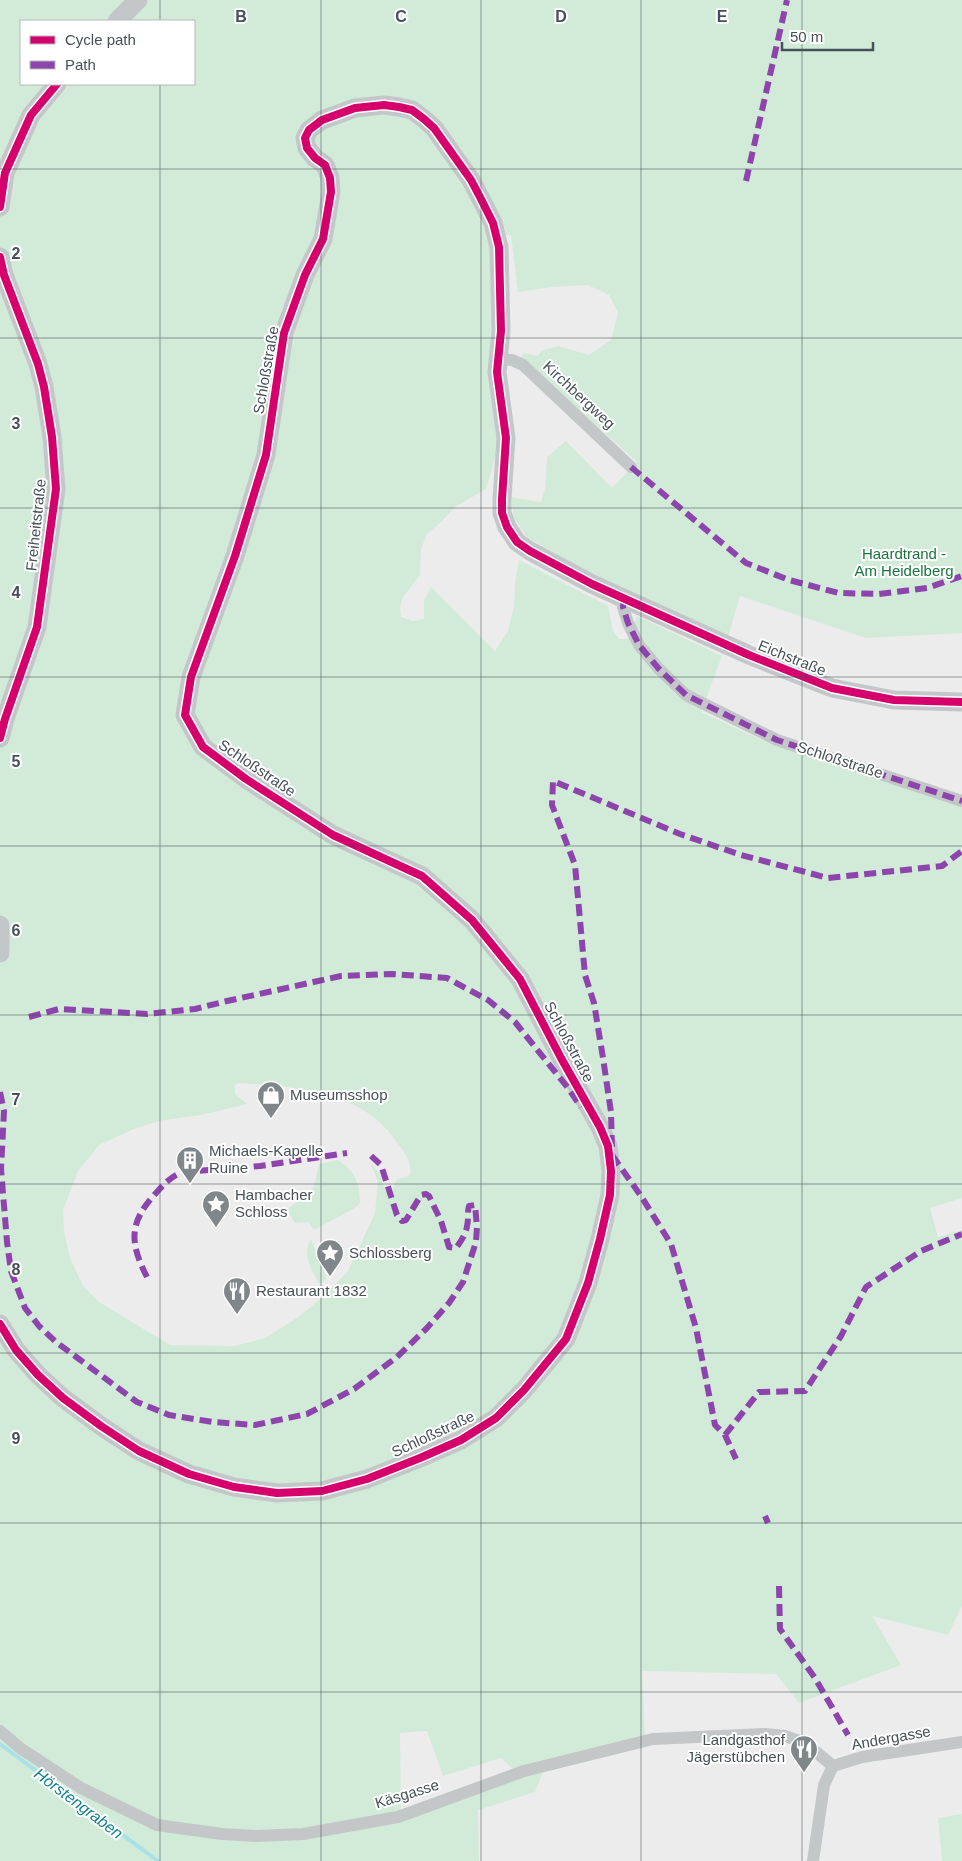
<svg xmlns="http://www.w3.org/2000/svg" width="962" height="1861" font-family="Arial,sans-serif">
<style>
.green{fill:#d2ebd8;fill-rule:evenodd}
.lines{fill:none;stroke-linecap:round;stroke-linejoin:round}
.stream{stroke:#a8e1e7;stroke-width:4}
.street{stroke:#c3c7c8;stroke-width:12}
.secondary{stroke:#c4c7c9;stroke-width:19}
.quiet{stroke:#8e44ad;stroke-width:6;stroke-dasharray:12 6;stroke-linecap:butt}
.cycleway-casing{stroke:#fff;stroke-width:11}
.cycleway{stroke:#d6006c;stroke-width:8}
.grid{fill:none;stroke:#455157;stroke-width:1;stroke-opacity:0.55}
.labels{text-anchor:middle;stroke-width:4;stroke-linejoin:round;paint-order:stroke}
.street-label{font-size:15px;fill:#455157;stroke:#fff}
.park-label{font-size:15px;fill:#1b733e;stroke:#fff}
.poi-label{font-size:15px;fill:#455157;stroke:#fff;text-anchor:start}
.water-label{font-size:16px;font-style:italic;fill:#14818d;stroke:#fff}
.grid-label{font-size:16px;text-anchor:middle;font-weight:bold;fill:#455157;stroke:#fff;stroke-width:4;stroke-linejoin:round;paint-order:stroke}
</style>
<rect width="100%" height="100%" fill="#edecec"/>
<path class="green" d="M0 0H962V633L866 638 740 596 728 637 594 576 527 537 514 518 511 497 541 502 545 489 547 457 566 441 612 488 637 462 527 363 519 359 524 353 538 356 541 351 558 346 589 355 611 340 618 313 609 295 588 285 553 287 518 292 511 235 489 236 492 266 498 449 486 489 455 507 440 523 427 534 421 549 420 575 403 597 400 607 401 617 413 621 424 619V600L431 587 495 651 508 631 514 606 515 583 519 560 608 606 613 631 619 639H627L637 616 722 656 701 712 773 745 962 802V1198L930 1208 938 1237 962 1230V1606L948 1635 872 1616 901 1665 799 1703 776 1674 642 1671 645 1736 516 1772 501 1758 443 1776 427 1731 400 1733 401 1811 296 1829 318 1836 544 1769 535 1792 478 1810 479 1861H0ZM21 21H194V84H21ZM239 1083C283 1086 336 1089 372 1116 381 1122 389 1132 396 1141 404 1152 412 1161 410 1175L396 1180 393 1189 386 1192 379 1173 370 1162 378 1181 375 1213 348 1271 326 1294 297 1318 265 1338 235 1346 170 1345 99 1302 83 1286 70 1258 64 1232 63 1210 78 1171 99 1145 134 1129 158 1121 201 1115 247 1104 235 1094V1085Z
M338 1160C355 1171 360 1183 360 1203L355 1208 314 1230 308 1222 295 1223 287 1210 314 1187 319 1164Z
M311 1239 327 1279 319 1284C312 1270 301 1254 311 1239Z
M962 1814V1861H942L938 1818Z"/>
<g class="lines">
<path class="stream" d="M0 1744 158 1861"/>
<path class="street" d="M498 359 512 360 523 365 631 467
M624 597 623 607 628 623 639 645 659 669 686 695 777 740 962 801
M0 1731 20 1748 81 1788 157 1825 222 1834 256 1836 303 1834 398 1817 524 1771 653 1739 765 1734 785 1736 802 1742 816 1752 833 1766
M813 1861 824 1785 833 1766 862 1757 962 1742"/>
<path class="secondary" d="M117 21 138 0
M0 207 5 173 31 115 57 84
M0 257 4 275 38 364 44 387 52 437 56 489 37 627 5 719 0 738
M0 925V953
M0 1324 16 1350 38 1375 63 1398 101 1426 139 1451 189 1474 234 1487 277 1493 322 1491 367 1479 420 1458 461 1440 496 1418 524 1390 566 1339 588 1283 600 1239 610 1195 611 1171 608 1146 600 1127 561 1058 520 979 472 920 422 876 333 835 246 779 203 747 185 715 191 677 235 556 266 455 284 333 305 275 323 239 331 192 330 178 325 165 315 158 307 148 305 138 309 130 322 120 355 108 384 105 399 107 412 110 424 119 434 128 471 180 481 199 493 223 499 247 501 331 497 372 506 438 502 499V513L507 527 517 542 530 551 592 584 749 655 832 688 894 700 962 702"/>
<path class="quiet" d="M746 181 787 0
M631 467 746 563 789 580 839 593 879 594 927 588 962 576
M624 597 623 607 628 623 639 645 659 669 686 695 777 740 962 801
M29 1017 59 1009 147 1014 195 1009 227 1001 341 976 392 974 447 978 488 1000 515 1022 568 1088 581 1107
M0 1092 4 1111 1 1169 7 1242 11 1271 25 1308 39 1326 56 1342 137 1402 169 1415 213 1422 255 1425 307 1414 354 1389 397 1357 427 1328 449 1303 463 1282 476 1242 477 1227 475 1205 469 1206C467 1213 469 1219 467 1226 466 1234 461 1241 456 1248L449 1247 441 1221 429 1196 426 1194 421 1195 406 1220 402 1221 397 1215 381 1165 369 1154
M612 1147 611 1112 603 1058 594 1003 585 975 575 865 552 805 553 781 680 834 741 855 828 878 942 866 962 851
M612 1155 641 1196 671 1244 696 1328 715 1425 725 1435 736 1459
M147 1277C129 1242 129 1222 156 1193 164 1184 171 1176 183 1172L260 1166 347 1153
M725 1435 759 1392 805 1391 841 1336 866 1287 921 1251 962 1234
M765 1516 768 1523
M779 1586 780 1629 815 1678 848 1735"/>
<g class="cycleway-casing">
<path id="cycleway" d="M0 207 5 173 31 115 57 84
M0 257 4 275 38 364 44 387 52 437 56 489 37 627 5 719 0 738
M0 1324 16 1350 38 1375 63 1398 101 1426 139 1451 189 1474 234 1487 277 1493 322 1491 367 1479 420 1458 461 1440 496 1418 524 1390 566 1339 588 1283 600 1239 610 1195 611 1171 608 1146 600 1127 561 1058 520 979 472 920 422 876 333 835 246 779 203 747 185 715 191 677 235 556 266 455 284 333 305 275 323 239 331 192 330 178 325 165 315 158 307 148 305 138 309 130 322 120 355 108 384 105 399 107 412 110 424 119 434 128 471 180 481 199 493 223 499 247 501 331 497 372 506 438 502 499V513L507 527 517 542 530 551 592 584 749 655 832 688 894 700 962 702"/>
</g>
<use href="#cycleway" class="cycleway"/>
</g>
<path class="grid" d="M160 0V21M321 0V1861M481 0V1861M641 0V1861M802 0V1861M160 84V1861M0 169H962M0 338H962M0 508H962M0 677H962M0 846H962M0 1015H962M0 1184H962M0 1353H962M0 1523H962M0 1692H962"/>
<defs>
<g id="shop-pin" transform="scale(1.4375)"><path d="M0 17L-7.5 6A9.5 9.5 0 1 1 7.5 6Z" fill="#80878b" stroke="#fff"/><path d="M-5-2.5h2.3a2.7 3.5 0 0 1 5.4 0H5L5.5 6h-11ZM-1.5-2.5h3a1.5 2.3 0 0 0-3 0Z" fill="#fff"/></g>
<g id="building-pin" transform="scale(1.4375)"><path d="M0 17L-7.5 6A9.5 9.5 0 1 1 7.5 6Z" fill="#80878b" stroke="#fff"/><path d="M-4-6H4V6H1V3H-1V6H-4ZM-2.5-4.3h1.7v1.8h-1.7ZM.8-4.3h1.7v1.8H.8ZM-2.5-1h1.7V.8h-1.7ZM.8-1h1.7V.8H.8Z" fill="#fff"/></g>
<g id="sight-pin" transform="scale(1.4375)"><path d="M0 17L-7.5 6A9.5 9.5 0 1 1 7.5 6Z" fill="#80878b" stroke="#fff"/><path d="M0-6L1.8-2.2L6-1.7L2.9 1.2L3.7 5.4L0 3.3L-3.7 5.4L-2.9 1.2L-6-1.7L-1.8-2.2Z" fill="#fff"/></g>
<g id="restaurant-pin" transform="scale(1.4375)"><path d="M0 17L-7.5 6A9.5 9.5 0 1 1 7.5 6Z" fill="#80878b" stroke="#fff"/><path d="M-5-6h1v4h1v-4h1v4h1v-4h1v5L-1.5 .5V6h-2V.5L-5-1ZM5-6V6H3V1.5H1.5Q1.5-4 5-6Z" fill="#fff"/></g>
</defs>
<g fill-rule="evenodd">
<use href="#shop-pin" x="271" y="1095"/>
<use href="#building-pin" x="190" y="1160"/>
<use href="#sight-pin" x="216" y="1204"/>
<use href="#sight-pin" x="330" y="1253"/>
<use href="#restaurant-pin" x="237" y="1291"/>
<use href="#restaurant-pin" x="804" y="1749"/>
</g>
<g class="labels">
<g class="street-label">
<text transform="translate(266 370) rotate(-80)" y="5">Schloßstraße</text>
<text transform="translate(579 395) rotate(43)" y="5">Kirchbergweg</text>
<text transform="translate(36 525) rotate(-84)" y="5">Freiheitstraße</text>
<text transform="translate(792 658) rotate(22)" y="5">Eichstraße</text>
<text transform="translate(840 760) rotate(18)" y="5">Schloßstraße</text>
<text transform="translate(257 768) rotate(34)" y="5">Schloßstraße</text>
<text transform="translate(569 1042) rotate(62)" y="5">Schloßstraße</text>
<text transform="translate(433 1434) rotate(-25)" y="5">Schloßstraße</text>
<text transform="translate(891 1738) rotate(-10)" y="5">Andergasse</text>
<text transform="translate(407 1794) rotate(-17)" y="5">Käsgasse</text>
</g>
<g class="park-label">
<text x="904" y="559">Haardtrand -<tspan x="904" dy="17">Am Heidelberg</tspan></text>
</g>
<g class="poi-label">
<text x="290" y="1100">Museumsshop</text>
<text x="209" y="1156">Michaels-Kapelle<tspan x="209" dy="17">Ruine</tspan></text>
<text x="235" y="1200">Hambacher<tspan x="235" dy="17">Schloss</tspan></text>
<text x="349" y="1258">Schlossberg</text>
<text x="256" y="1296">Restaurant 1832</text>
<text x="785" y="1745" text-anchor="end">Landgasthof<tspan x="785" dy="17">Jägerstübchen</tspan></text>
</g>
<g class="water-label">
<text transform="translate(79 1803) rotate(37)" y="6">Hörstengraben</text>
</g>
</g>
<g class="grid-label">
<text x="241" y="22">B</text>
<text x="401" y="22">C</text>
<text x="561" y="22">D</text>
<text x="722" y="22">E</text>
<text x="16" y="259">2</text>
<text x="16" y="429">3</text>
<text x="16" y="598">4</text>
<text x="16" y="767">5</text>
<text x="16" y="936">6</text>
<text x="16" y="1105">7</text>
<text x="16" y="1275">8</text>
<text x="16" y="1444">9</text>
</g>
<rect x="20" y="20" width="175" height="65" fill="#ffffff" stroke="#b5b9bc"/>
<rect x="30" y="36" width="25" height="8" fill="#d6006c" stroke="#b5b9bc"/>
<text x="65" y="45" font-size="15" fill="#455157">Cycle path</text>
<rect x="30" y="61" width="25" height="8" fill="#8e44ad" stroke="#b5b9bc"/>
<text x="65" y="70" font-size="15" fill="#455157">Path</text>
<path d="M782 42v8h91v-8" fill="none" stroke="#455157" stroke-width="2.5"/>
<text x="790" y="42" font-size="15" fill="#455157" stroke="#ffffff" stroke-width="4" paint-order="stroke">50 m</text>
</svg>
